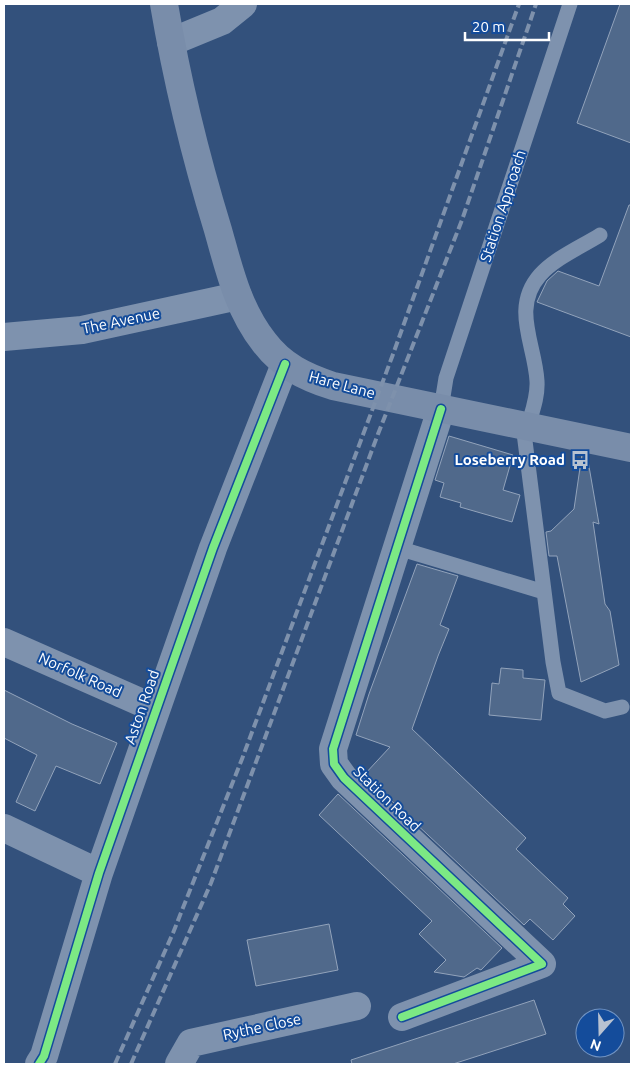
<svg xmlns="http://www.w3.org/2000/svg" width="635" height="1068" font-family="Ubuntu,sans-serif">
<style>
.building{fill:#50698b;stroke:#92a3bb}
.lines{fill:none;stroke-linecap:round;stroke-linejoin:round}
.lane{stroke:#7e92ae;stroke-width:15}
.street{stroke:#7e92ae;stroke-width:28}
.secondary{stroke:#798daa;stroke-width:28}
.rail{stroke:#7e91ac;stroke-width:4;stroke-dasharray:9 4;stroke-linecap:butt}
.cycleway-casing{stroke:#144c9b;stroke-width:11}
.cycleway{stroke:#7ce984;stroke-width:8}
.labels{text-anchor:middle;stroke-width:4;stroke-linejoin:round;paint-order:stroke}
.street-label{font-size:15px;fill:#fff;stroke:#144c9b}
.poi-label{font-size:15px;font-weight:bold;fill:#fff;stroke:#144c9b;text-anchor:end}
</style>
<rect width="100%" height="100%" fill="#33517c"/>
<path class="building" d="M620 4H631V143L577 123Z
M629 205H631V337L537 302 547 281 558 271 599 286Z
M449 436 513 455 503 490 520 495 512 522 460 507 461 503 440 497 444 483 435 480Z
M582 454 587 455 599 524 593 522 605 604 610 611 619 665 581 682 557 556H549L546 532 551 531 574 509Z
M417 564 458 576 440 625 449 629 438 656 412 729 526 838 516 849 568 898 563 904 575 916 553 940 530 919 524 925 364 775 390 747 356 735 369 694Z
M501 668 523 670V678L545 680 541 720 489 715 492 683 499 684Z
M4 690 72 724 117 743 100 784 56 766 35 811 16 802 37 755 4 738Z
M338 794 502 948 481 970 477 968 464 977 434 972 446 960 419 934 432 921 319 815Z
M329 924 338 970 256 986 247 940Z
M534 1000 546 1034 453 1064H352L351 1060Z"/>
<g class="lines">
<path class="lane" d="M441 409 446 378 570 4
M523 425 553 662 559 693 605 711 622 707
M528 426C532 412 538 397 537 381 535 344 511 308 540 275 555 258 581 247 600 235
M398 548 544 592"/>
<path class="street" d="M171 42 222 21 243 4
M4 337 82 330 238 296
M4 642 156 709
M4 828 99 873
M402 1017 542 964 344 778 334 764 333 749 441 409
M39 1064 44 1056 99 873 213 548 285 364
M179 1064 191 1043 357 1006"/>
<path class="secondary" d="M164 4C177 81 195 155 218 230 229 269 238 309 264 342 282 366 305 377 333 386L631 448"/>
<path class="rail" d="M115 1064 173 933 242 759 392 357 519 4
M131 1064 211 883 378 434 462 220 536 4"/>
<g class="cycleway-casing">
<path id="cycleway" d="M402 1017 542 964 344 778 334 764 333 749 441 409
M39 1064 44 1056 99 873 213 548 285 364"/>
</g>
<use href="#cycleway" class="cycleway"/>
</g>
<defs>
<g id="bus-bare" transform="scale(1.5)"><path d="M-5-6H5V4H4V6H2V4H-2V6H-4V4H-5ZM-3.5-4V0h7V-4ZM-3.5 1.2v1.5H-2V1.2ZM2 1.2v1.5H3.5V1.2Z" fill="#b8c2d1" stroke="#144c9b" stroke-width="2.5" paint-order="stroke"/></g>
</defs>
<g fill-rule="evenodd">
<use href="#bus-bare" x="580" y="460"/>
</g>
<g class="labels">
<g class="street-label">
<text transform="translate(503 206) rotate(-72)" y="5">Station Approach</text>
<text transform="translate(121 321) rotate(-12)" y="5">The Avenue</text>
<text transform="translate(342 385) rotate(15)" y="5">Hare Lane</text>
<text transform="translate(80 675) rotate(24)" y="5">Norfolk Road</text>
<text transform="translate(142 707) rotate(-71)" y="5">Aston Road</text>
<text transform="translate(387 799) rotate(44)" y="5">Station Road</text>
<text transform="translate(262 1027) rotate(-12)" y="5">Rythe Close</text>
</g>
<g class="poi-label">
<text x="565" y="465">Loseberry Road</text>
</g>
</g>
<rect width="635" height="1068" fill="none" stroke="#ffffff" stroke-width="10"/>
<g transform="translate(600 1033) rotate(200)"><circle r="24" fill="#144c9b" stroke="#7294c3"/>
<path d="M0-4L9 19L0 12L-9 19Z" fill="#b8c2d1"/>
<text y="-8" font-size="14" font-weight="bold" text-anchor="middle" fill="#ffffff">N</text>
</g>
<path d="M465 32v8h84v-8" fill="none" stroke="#ffffff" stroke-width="2.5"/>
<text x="472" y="32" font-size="15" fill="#ffffff" stroke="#144c9b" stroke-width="4" paint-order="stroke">20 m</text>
</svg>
